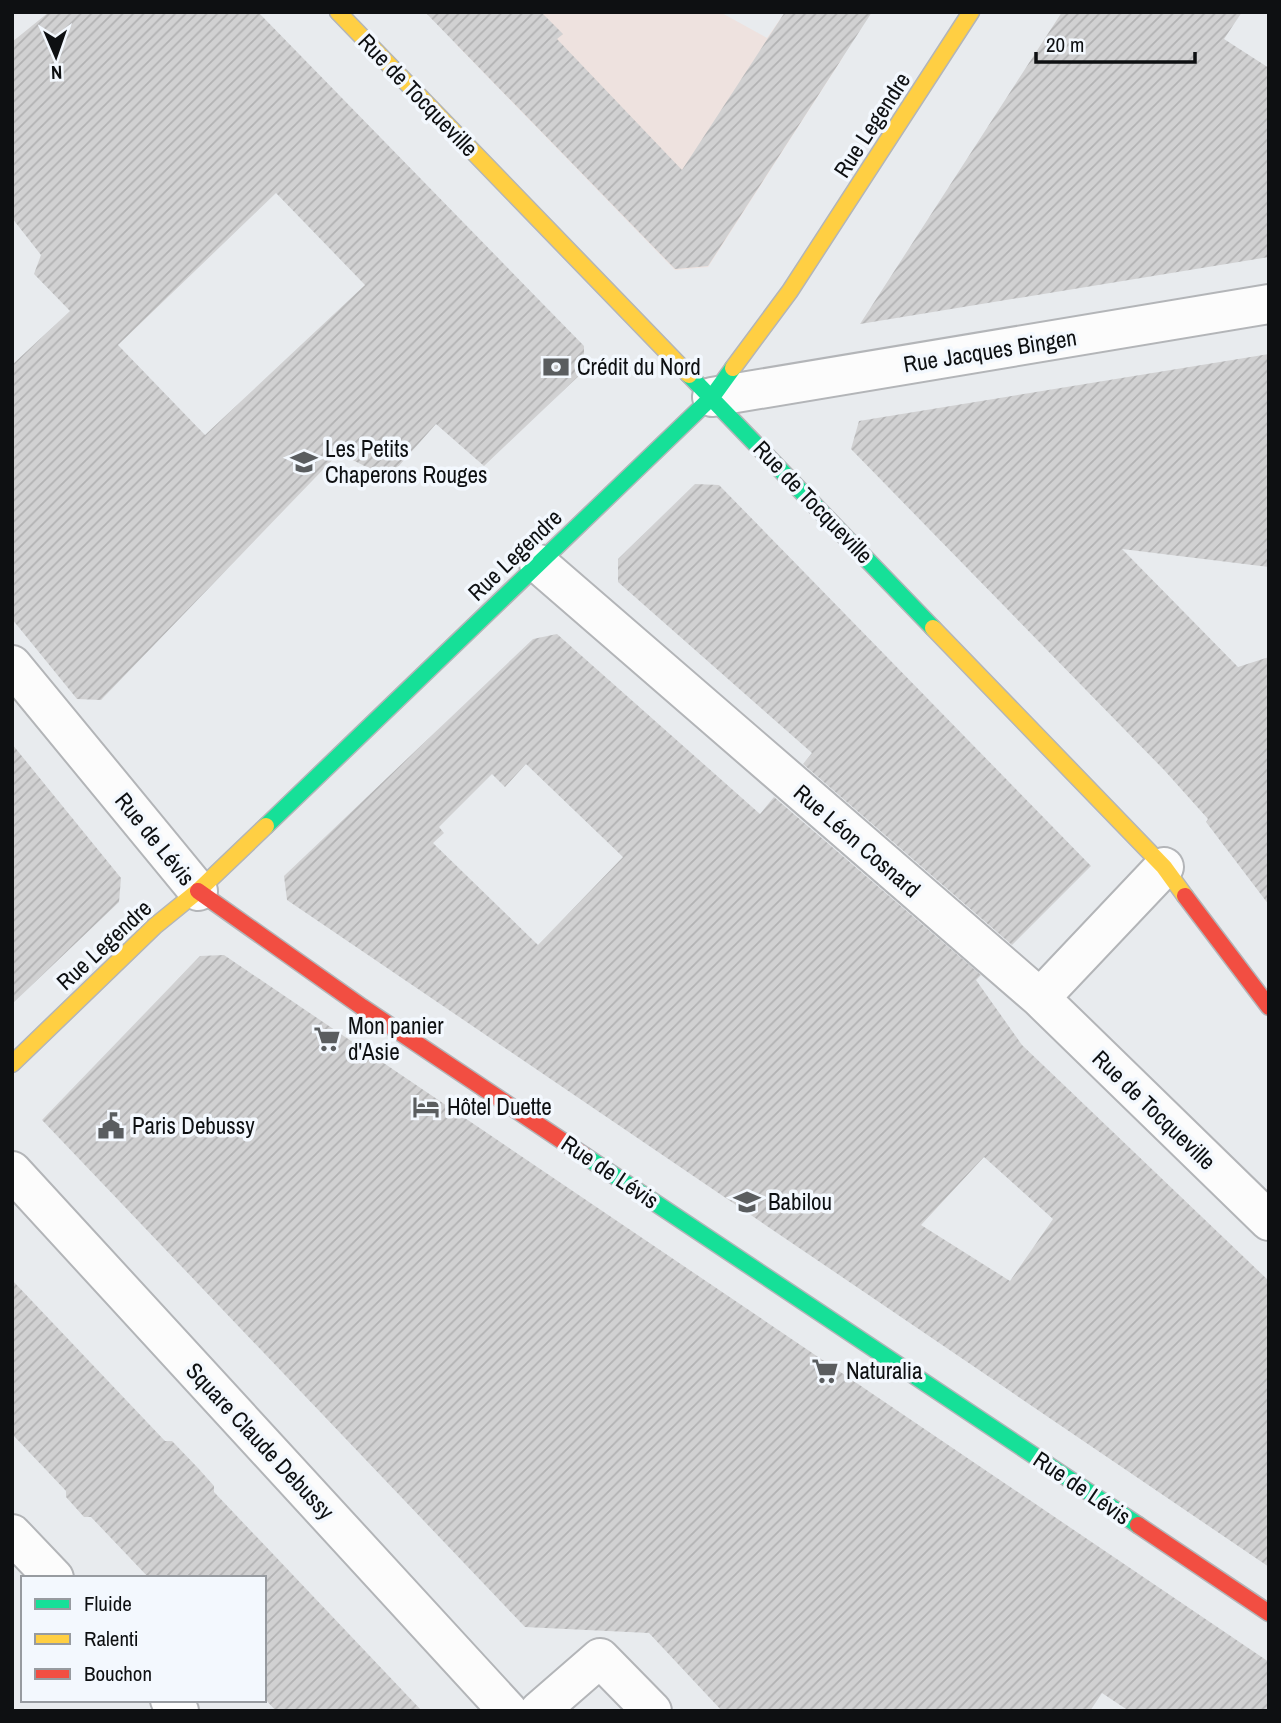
<svg xmlns="http://www.w3.org/2000/svg" width="1281" height="1723" font-family="'Archivo Narrow',sans-serif">
<style>
.education{fill:#eee2df}
.building{fill:url(#building-hatch);fill-rule:evenodd}
.lines{fill:none;stroke-linecap:round;stroke-linejoin:round}
.street-casing{stroke:#b3b5b8;stroke-width:42}
.fast-casing{stroke:#b3b5b8;stroke-width:19}
.slow-casing{stroke:#b3b5b8;stroke-width:19}
.jam-casing{stroke:#b3b5b8;stroke-width:19}
.street{stroke:#fcfcfc;stroke-width:38}
.fast{stroke:#16e098;stroke-width:16}
.slow{stroke:#ffcf43;stroke-width:16}
.jam{stroke:#f24e42;stroke-width:16}
.labels{text-anchor:middle;stroke-width:7;stroke-linejoin:round;paint-order:stroke}
.street-label{font-size:23px;fill:#0e1012;stroke:#f3f8fe}
.poi-label{font-size:23px;fill:#0e1012;stroke:#f3f8fe;text-anchor:start}
</style>
<defs>
<pattern id="building-hatch" width="6" height="6" patternUnits="userSpaceOnUse" patternTransform="scale(1.75)"><rect width="6" height="6" fill="#d1d1d2"/><path d="M-1 1l2-2M0 6l6-6M5 7l2-2" fill="none" stroke="#b2b2b3"/></pattern>
</defs>
<rect width="100%" height="100%" fill="#e8ebee"/>
<path class="education" d="M487 12H720L767 38 783 15 843 57 708 267 675 270 455 43Z"/>
<path class="building" d="M49 12H258L584 346V371L484 466 436 424 388 478 339 453 101 700 77 699 12 619V365L70 311 34 274 41 255 12 218V42ZM276 193 365 285 205 435 118 345Z
M425 12H541L563 34 557 39 682 170 785 12H872L708 266 675 269Z
M1062 12H1242L1224 39 1269 68V257L860 324Z
M1269 354V567L1122 549 1238 667 1269 657V905L1206 822 1208 819 1165 771 851 449 859 421Z
M695 484 719 485 1091 866 1012 945 803 764 812 753 618 582V559Z
M557 634 760 814 774 797 981 975 976 980 1022 1045 1269 1281V1567L287 900 284 876 533 639ZM526 764 623 857 538 945 433 843 444 833 439 827 492 774 505 787ZM984 1157 1053 1219 1010 1281 921 1225Z
M12 744 121 878 119 902 12 1004Z
M224 955 1269 1662V1711H1129L1102 1693 1090 1711H722L649 1633 525 1627 42 1120 200 956Z
M12 1280 165 1441H172L198 1468 214 1486V1492L422 1711H276L264 1698V1578H149L91 1517H84L66 1497V1491L12 1434Z"/>
<g class="lines">
<g class="street-casing">
<path id="street" d="M712 397 1269 304
M539 564 1040 998 1164 867
M12 665 198 891
M1040 998 1269 1221
M12 1171 508 1711
M12 1534 54 1578
M170 1700 179 1711
M539 1711 600 1658 652 1711"/>
</g>
<g class="fast-casing">
<path id="fast" d="M689 375 933 628
M266 826 712 397 733 368
M585 1156 1138 1525"/>
</g>
<g class="slow-casing">
<path id="slow" d="M338 12 689 375
M733 368 790 291 971 12
M933 628 1164 867 1185 896
M12 1064 155 926 198 891 266 826"/>
</g>
<g class="jam-casing">
<path id="jam" d="M198 891 362 1007 585 1156
M1185 896 1269 1007
M1138 1525 1269 1613"/>
</g>
<use href="#street" class="street"/>
<use href="#fast" class="fast"/>
<use href="#slow" class="slow"/>
<use href="#jam" class="jam"/>
</g>
<defs>
<g id="bank-bare" transform="scale(2.1)"><path d="M-6-4H6V4H-6ZM0-2.3a2.3 2.3 0 1 0 0 4.6a2.3 2.3 0 1 0 0-4.6Z" fill="#5a5d5f" stroke="#f3f8fe" stroke-width="2.5" paint-order="stroke"/></g>
<g id="school-bare" transform="scale(2.1)"><path d="M0-5L7-2L0 1L-7-2ZM-4 1L0 2.5L4 1V4Q0 6-4 4Z" fill="#5a5d5f" stroke="#f3f8fe" stroke-width="2.5" paint-order="stroke"/></g>
<g id="supermarket-bare" transform="scale(2.1)"><path d="M-6-5.5h2.5l.6 2H6L4.5 2H-2.5L-4.4-4H-6ZM-1.5 3.2a1.3 1.3 0 1 0 .1 0ZM3 3.2a1.3 1.3 0 1 0 .1 0Z" fill="#5a5d5f" stroke="#f3f8fe" stroke-width="2.5" paint-order="stroke"/></g>
<g id="hotel-bare" transform="scale(2.1)"><path d="M-6-4.5h1.5V1H6V5H4.5V3h-9V5H-6ZM-4 0a1.8 1.8 0 1 1 3.6 0ZM.5 0V-2.5h3Q6-2.5 6 0Z" fill="#5a5d5f" stroke="#f3f8fe" stroke-width="2.5" paint-order="stroke"/></g>
<g id="civic-bare" transform="scale(2.1)"><path d="M-.6-6.5H3V-4.5H.6V-3L4-1V1h2V6H-6V1h2V-1L-.6-3ZM-1.2 2.5V6h2.4V2.5Z" fill="#5a5d5f" stroke="#f3f8fe" stroke-width="2.5" paint-order="stroke"/></g>
</defs>
<g fill-rule="evenodd">
<use href="#bank-bare" x="556" y="367"/>
<use href="#school-bare" x="304" y="462"/>
<use href="#supermarket-bare" x="327" y="1039"/>
<use href="#hotel-bare" x="426" y="1107"/>
<use href="#civic-bare" x="111" y="1126"/>
<use href="#school-bare" x="747" y="1202"/>
<use href="#supermarket-bare" x="825" y="1371"/>
</g>
<g class="labels">
<g class="street-label">
<text transform="translate(418 95) rotate(46)" y="8">Rue de Tocqueville</text>
<text transform="translate(872 125) rotate(-57)" y="8">Rue Legendre</text>
<text transform="translate(990 351) rotate(-9)" y="8">Rue Jacques Bingen</text>
<text transform="translate(813 502) rotate(46)" y="8">Rue de Tocqueville</text>
<text transform="translate(515 555) rotate(-44)" y="8">Rue Legendre</text>
<text transform="translate(155 839) rotate(51)" y="8">Rue de Lévis</text>
<text transform="translate(857 841) rotate(41)" y="8">Rue Léon Cosnard</text>
<text transform="translate(104 945) rotate(-43)" y="8">Rue Legendre</text>
<text transform="translate(1154 1110) rotate(44)" y="8">Rue de Tocqueville</text>
<text transform="translate(610 1172) rotate(34)" y="8">Rue de Lévis</text>
<text transform="translate(260 1441) rotate(47)" y="8">Square Claude Debussy</text>
<text transform="translate(1082 1488) rotate(34)" y="8">Rue de Lévis</text>
</g>
<g class="poi-label">
<text x="577" y="375">Crédit du Nord</text>
<text x="325" y="457">Les Petits<tspan x="325" dy="26">Chaperons Rouges</tspan></text>
<text x="348" y="1034">Mon panier<tspan x="348" dy="26">d'Asie</tspan></text>
<text x="447" y="1115">Hôtel Duette</text>
<text x="132" y="1134">Paris Debussy</text>
<text x="768" y="1210">Babilou</text>
<text x="846" y="1379">Naturalia</text>
</g>
</g>
<rect width="1281" height="1723" fill="none" stroke="#0e1012" stroke-width="28"/>
<rect x="21" y="1576" width="245" height="126" fill="#f3f8fe" stroke="#979ba0" stroke-width="2"/>
<rect x="35" y="1599" width="35" height="10" fill="#16e098" stroke="#979ba0" stroke-width="2"/>
<text x="84" y="1611" font-size="21" fill="#0e1012">Fluide</text>
<rect x="35" y="1634" width="35" height="10" fill="#ffcf43" stroke="#979ba0" stroke-width="2"/>
<text x="84" y="1646" font-size="21" fill="#0e1012">Ralenti</text>
<rect x="35" y="1669" width="35" height="10" fill="#f24e42" stroke="#979ba0" stroke-width="2"/>
<text x="84" y="1681" font-size="21" fill="#0e1012">Bouchon</text>
<g transform="translate(56 56) rotate(178)" stroke="#f3f8fe" stroke-width="5" paint-order="stroke">
<path d="M0-5L12 26L0 18L-12 26Z" fill="#0e1012"/>
<text y="-10" font-size="19" font-weight="bold" text-anchor="middle" fill="#0e1012">N</text>
</g>
<path d="M1036 52v10h159v-10" fill="none" stroke="#0e1012" stroke-width="3.5"/>
<text x="1046" y="52" font-size="21" fill="#0e1012" stroke="#f3f8fe" stroke-width="5" paint-order="stroke">20 m</text>
</svg>
